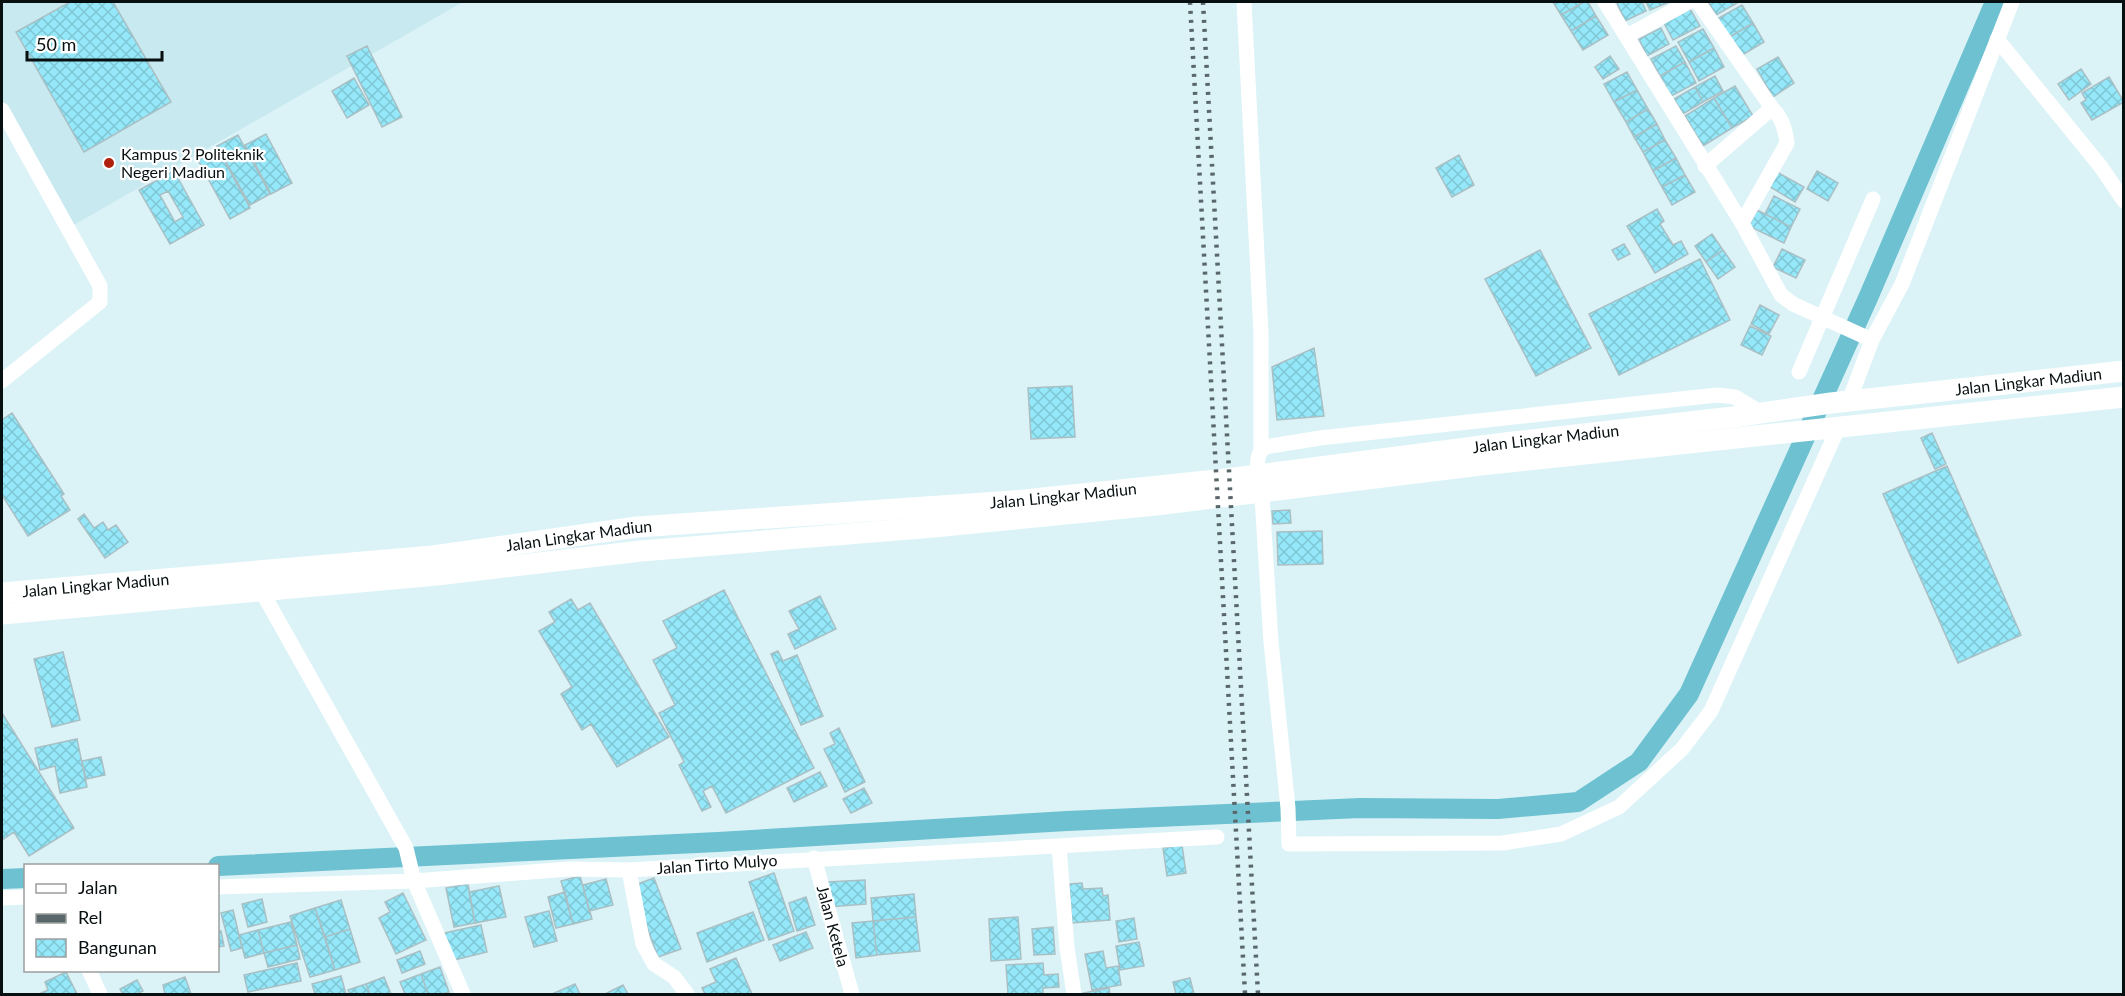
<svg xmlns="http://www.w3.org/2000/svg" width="2125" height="996" font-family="Lato,sans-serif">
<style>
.built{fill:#c8e9ef}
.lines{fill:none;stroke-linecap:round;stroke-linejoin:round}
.canal{stroke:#6ec1d0;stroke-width:20}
.building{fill:url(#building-cross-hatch);stroke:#a9bfc4;stroke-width:1.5;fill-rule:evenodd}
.minor{stroke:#fff;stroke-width:15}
.secondary{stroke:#fff;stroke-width:21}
.rail{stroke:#59676a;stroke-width:4.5;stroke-dasharray:3 6;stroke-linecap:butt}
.poi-dot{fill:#af210d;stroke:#fff;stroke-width:2}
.labels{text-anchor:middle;stroke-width:4.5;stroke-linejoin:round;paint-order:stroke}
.poi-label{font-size:16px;fill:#070f10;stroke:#fff;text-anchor:start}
.street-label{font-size:16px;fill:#070f10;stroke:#fff}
</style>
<defs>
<pattern id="building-cross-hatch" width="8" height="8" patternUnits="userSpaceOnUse" patternTransform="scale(1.5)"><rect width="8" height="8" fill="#95e8f9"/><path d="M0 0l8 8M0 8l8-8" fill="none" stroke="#7fc6d4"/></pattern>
</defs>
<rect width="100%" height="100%" fill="#dbf3f7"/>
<path class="built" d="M2 2H463L72 226 2 100Z"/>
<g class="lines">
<path class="canal" d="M218 866 718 842 1067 821 1360 808 1498 809 1578 802 1639 762 1689 694 1868 298 1995 2
M2 879 26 878"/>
</g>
<path class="building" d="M70 2H113L171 102 84 152 16 32Z
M1553 2H1584L1561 15Z
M1584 2H1588L1596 16 1571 31 1561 15Z
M1621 2H1642L1646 11 1625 21 1617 3Z
M1646 2H1669L1650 10Z
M1708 2H1736L1737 3 1716 15Z
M1742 5 1753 23 1728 38 1717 19Z
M1690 9 1700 26 1673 40 1664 23Z
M1596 16 1608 35 1583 50 1571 31Z
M1753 23 1764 42 1739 57 1728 38Z
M1661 28 1669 44 1647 56 1639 39Z
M1703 29 1714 48 1689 62 1678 42Z
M367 46 402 117 382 127 347 56Z
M1676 46 1685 62 1660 76 1651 59Z
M1714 48 1724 67 1699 81 1689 62Z
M1610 56 1619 69 1603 79 1595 67Z
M1778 57 1794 83 1773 97 1757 69Z
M1685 62 1696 83 1671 96 1660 76Z
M2081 69 2091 84 2069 100 2058 84Z
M1627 72 1637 90 1614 102 1604 84Z
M1715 76 1723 91 1703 102 1695 87Z
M2109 77 2124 102 2092 120 2081 103 2086 100 2082 93Z
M354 78 369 105 347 118 332 91Z
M1735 86 1753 116 1732 128 1714 98Z
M1695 87 1703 102 1683 114 1674 99Z
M1637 90 1648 109 1626 122 1614 102Z
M1714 98 1732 128 1703 146 1685 116Z
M1648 109 1657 124 1634 137 1626 122Z
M1657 124 1665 140 1643 152 1634 137Z
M266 134 292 183 271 194 245 145Z
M238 135 270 194 250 205 217 146Z
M1665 140 1676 158 1653 171 1643 152Z
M218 149 250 208 230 219 198 160Z
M1459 155 1474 185 1452 197 1436 168Z
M1676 158 1685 175 1662 187 1653 171Z
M174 171 204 225 170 244 139 190ZM168 191 183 217 175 222 160 195Z
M1775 171 1804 187 1795 202 1767 185Z
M1817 171 1838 183 1828 201 1807 189Z
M1685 175 1695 192 1672 205 1662 187Z
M1774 196 1800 209 1791 227 1765 214Z
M1657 209 1664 221 1660 224 1673 245 1681 241 1688 254 1655 273 1627 226Z
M1757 210 1791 227 1784 243 1749 226Z
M1712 234 1723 250 1706 262 1695 246Z
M1624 244 1630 254 1618 260 1612 250Z
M1782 249 1805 260 1796 278 1773 267Z
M1540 250 1591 348 1536 376 1485 279Z
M1723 250 1735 267 1718 279 1706 262Z
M1700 259 1730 320 1619 375 1589 314Z
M1760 305 1779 315 1769 334 1751 324Z
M1750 326 1771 336 1762 355 1741 345Z
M1314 348 1324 416 1277 420 1272 367Z
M1072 386 1075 437 1031 439 1028 388Z
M12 413 64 494 61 496 70 510 28 536 2 495V420Z
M1932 433 1946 464 1935 469 1921 438Z
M1947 466 2021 635 1958 663 1883 494Z
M1290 510 1291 523 1273 524 1272 511Z
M84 514 94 528 103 522 108 530 116 525 128 542 105 558 78 519Z
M1322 531 1323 564 1278 565 1277 532Z
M724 590 814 768 726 813 712 786 703 791 711 807 702 811 679 765 684 762 659 713 675 705 653 660 677 648 663 621Z
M820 596 836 629 795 649 788 634 799 629 789 611Z
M571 599 578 610 590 603 669 737 617 767 591 724 582 730 561 694 572 687 539 631 555 622 549 612Z
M778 651 783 661 797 655 823 716 801 725 771 654Z
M63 652 80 720 52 727 34 659Z
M2 713 74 828 29 856 14 832 2 840Z
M839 728 865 782 845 792 824 749 835 744 830 733Z
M77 739 87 787 60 793 55 766 40 770 35 748Z
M101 757 105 775 86 779 82 761Z
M820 772 827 786 794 802 787 788Z
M864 788 872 803 851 813 843 799Z
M1182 845 1186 873 1167 876 1163 848Z
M774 873 794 931 769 940 749 882Z
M580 876 592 919 573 924 561 881Z
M654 878 681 949 658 957 632 886Z
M606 879 613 905 589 911 583 885Z
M865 880 866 904 829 907 827 882Z
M1082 883 1083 889 1102 888 1103 896 1108 895 1110 920 1072 923 1069 884Z
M468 884 475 923 454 927 446 888Z
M499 886 506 917 475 923 469 892Z
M565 892 573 924 556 928 548 897Z
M403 893 426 940 396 954 379 918 390 912 385 902Z
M914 894 916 917 873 921 871 898Z
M806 897 815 925 797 931 789 903Z
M262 899 267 922 248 927 242 904Z
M341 900 350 929 325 937 315 908Z
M315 908 335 970 310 977 290 916Z
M233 910 242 948 231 951 221 913Z
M549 911 557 941 534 947 525 917Z
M753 912 764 940 707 962 697 933Z
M916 917 920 951 877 955 873 921Z
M1018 917 1021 959 991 961 989 919Z
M1134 918 1137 939 1119 942 1116 921Z
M873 921 877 955 856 958 852 923Z
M291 922 297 945 264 953 258 930Z
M481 925 487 952 450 961 444 933Z
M1053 927 1055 954 1034 955 1032 929Z
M350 929 360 962 335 970 325 937Z
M258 930 264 953 245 958 239 935Z
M221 931 224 946 218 947V932Z
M806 932 813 948 780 961 773 945Z
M1139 942 1144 966 1120 970 1116 946Z
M297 945 300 959 268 967 264 953Z
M420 951 425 964 402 973 397 960Z
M1103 951 1106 968 1118 966 1121 985 1092 990 1085 954Z
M736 958 752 994H705L702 988 716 982 710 969Z
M297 963 301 981 248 992 244 975Z
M1043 963 1044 975 1058 974 1059 987 1043 988V994H1008L1006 965Z
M440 967 449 992 442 994H428L421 974Z
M66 972 77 994H39L48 990 45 982Z
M421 974 428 994H405L400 982Z
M341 976 346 994H315L312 984Z
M185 977 191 994H165L163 985Z
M384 977 391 994H370L366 984Z
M1190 978 1194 994H1176L1173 982Z
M137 980 143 991 137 994H123L120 989Z
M366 984 370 994H350L348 990Z
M575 984 580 994H552Z
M623 985 628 994H605Z
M1109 988 1110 994H1079Z"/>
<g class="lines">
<path class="minor" d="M1244 2 1261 333V450
M1605 2 1742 223 1781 295 1793 304 1872 340
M1698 2 1772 108C1782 118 1785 128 1787 143L1742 223
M1627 36 1689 2
M1997 39 2101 167 2124 201
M2 110 100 286V302L2 381
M1705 166 1772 108
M1799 372 1873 199
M1849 401 1872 340 1902 284 2012 2
M1259 483C1258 470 1254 455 1265 447L1320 438 1717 395 1735 397 1760 412
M1262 497 1271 642 1288 808 1289 844 1503 843 1561 834 1619 807 1682 749 1711 711 1839 426
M261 590 406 848 414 881 463 994
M1059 846 1067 948 1074 994
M814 858 852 994
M629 870 643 944 654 964 674 977 687 994
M218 887 414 881 569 869 629 870 1217 837
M2 898 26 897
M89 970 100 994"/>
<g class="secondary">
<path id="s1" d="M2 593 433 556 637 527 1013 501 1226 479 1513 442 1733 417 1831 403 2124 371"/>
<path d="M2 614 437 575 641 551 934 527 1156 505 1481 465 2124 397"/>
</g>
<path class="rail" d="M1190 2 1245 994
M1203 2 1258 994"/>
</g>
<circle class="poi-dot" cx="109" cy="163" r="6"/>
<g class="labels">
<g class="poi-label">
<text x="121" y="160">Kampus 2 Politeknik<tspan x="121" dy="18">Negeri Madiun</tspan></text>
</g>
<g class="street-label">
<text dy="6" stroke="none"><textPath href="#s1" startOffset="2038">Jalan Lingkar Madiun</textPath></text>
<text dy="6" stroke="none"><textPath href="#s1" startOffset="1552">Jalan Lingkar Madiun</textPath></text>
<text dy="6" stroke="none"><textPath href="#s1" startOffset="1066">Jalan Lingkar Madiun</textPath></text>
<text dy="6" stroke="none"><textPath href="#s1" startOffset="580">Jalan Lingkar Madiun</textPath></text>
<text dy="6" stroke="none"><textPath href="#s1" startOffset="94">Jalan Lingkar Madiun</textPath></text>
<text transform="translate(717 864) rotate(-4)" y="6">Jalan Tirto Mulyo</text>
<text transform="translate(833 926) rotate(75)" y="6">Jalan Ketela</text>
</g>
</g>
<rect width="2125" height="996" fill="none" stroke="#070f10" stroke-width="6"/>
<rect x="24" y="864" width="195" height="108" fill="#ffffff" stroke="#9c9f9f" stroke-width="1.5"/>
<rect x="36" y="884" width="30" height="9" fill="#ffffff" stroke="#9c9f9f" stroke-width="1.5"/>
<text x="78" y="894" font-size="18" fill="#070f10">Jalan</text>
<rect x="36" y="914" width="30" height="9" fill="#59676a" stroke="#9c9f9f" stroke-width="1.5"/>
<text x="78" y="924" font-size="18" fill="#070f10">Rel</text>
<rect x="36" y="939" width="30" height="18" fill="url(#building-cross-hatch)" stroke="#9c9f9f" stroke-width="1.5"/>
<text x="78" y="954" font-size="18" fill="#070f10">Bangunan</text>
<path d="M27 51v9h135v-9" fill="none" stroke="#070f10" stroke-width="3"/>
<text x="36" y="51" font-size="18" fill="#070f10" stroke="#ffffff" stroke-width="4.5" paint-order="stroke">50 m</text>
</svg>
